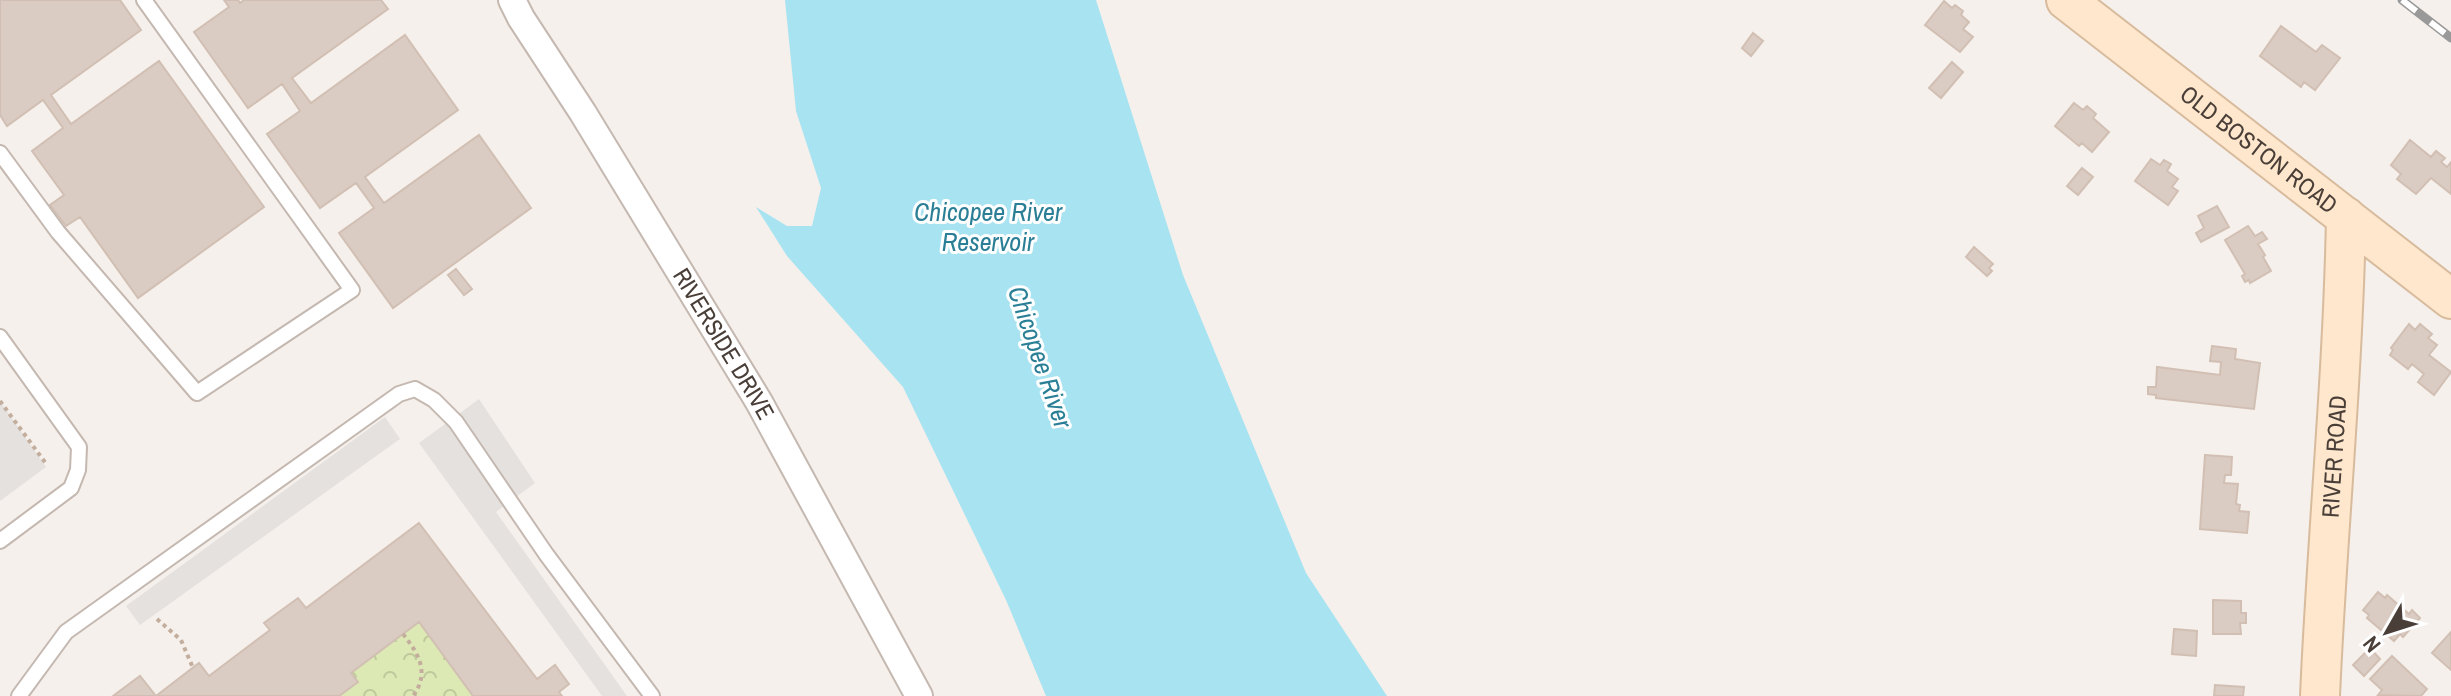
<svg xmlns="http://www.w3.org/2000/svg" width="2451" height="696" font-family="'Archivo Narrow',sans-serif">
<style>
.park{fill:url(#park-crowns)}
.parking{fill:#e4e1df}
.water{fill:#a8e3f1}
.building{fill:#daccc3;stroke:#d2bfb3;stroke-width:2}
.lines{fill:none;stroke-linecap:round;stroke-linejoin:round}
.lane-casing{stroke:#c4b8b0;stroke-width:18}
.street-casing{stroke:#c4b8b0;stroke-width:30}
.secondary-casing{stroke:#d8bb9d;stroke-width:42}
.path{stroke:#c3ae9e;stroke-width:4;stroke-dasharray:4 4;stroke-linecap:butt}
.lane{stroke:#fff;stroke-width:14}
.street{stroke:#fff;stroke-width:26}
.secondary{stroke:#fee7cc;stroke-width:38}
.rail-casing{stroke:#999;stroke-width:9}
.rail{stroke:#fff;stroke-width:6;stroke-dasharray:18;stroke-linecap:butt}
.labels{text-anchor:middle;stroke-width:6;stroke-linejoin:round;paint-order:stroke}
.street-label{font-size:24px;fill:#4a3f38;stroke:#fff}
.water-label{font-size:26px;font-style:italic;fill:#2a7f96;stroke:#fff}
</style>
<defs>
<pattern id="park-crowns" width="20" height="18" patternUnits="userSpaceOnUse" patternTransform="scale(2)"><rect width="20" height="18" fill="#dde9b4"/><path d="M2 6a3 3 0 1 1 6 0M12 15a3 3 0 1 1 6 0" fill="none" stroke="#bfc99c"/></pattern>
</defs>
<rect width="100%" height="100%" fill="#f5f0eb"/>
<path class="park" d="M419 622 473 696H339L358 682 351 673Z"/>
<path class="parking" d="M479 399 535 483 496 512 627 696H602L419 443Z
M0 401 46 467 0 501Z
M385 417 400 439 140 625 126 606Z"/>
<path class="water" d="M785 0H1096L1183 275 1306 573 1387 696H1046L1006 600 903 387 787 256 756 207 787 226H812L821 188 796 111Z"/>
<path class="building" d="M0 0H120L141 30 51 95 71 124 159 61 264 207 138 298 80 217 66 226 50 205 64 195 32 151 63 128 43 100 7 126 0 115Z
M224 0H238L240 3 244 0H381L388 9 292 78 311 103 405 35 458 110 365 177 384 203 479 135 531 208 393 308 339 233 374 208 356 183 320 208 267 134 300 111 282 84 248 108 194 32 229 7Z
M1944 1 1952 8 1955 5 1963 11 1961 15 1969 22 1963 29 1973 37 1960 52 1925 25Z
M2281 26 2316 52 2322 45 2340 58 2315 90 2304 82 2301 87 2260 56Z
M1753 33 1763 41 1751 56 1742 48Z
M1952 62 1963 72 1941 98 1929 88Z
M2074 103 2083 110 2087 106 2096 114 2093 118 2109 132 2092 152 2082 143 2079 146 2055 126Z
M2410 140 2431 157 2436 151 2445 158 2441 162 2447 167 2451 162V194L2431 178 2416 194 2397 179 2401 174 2391 165Z
M2151 159 2160 165 2164 160 2171 164 2167 171 2178 179 2172 187 2178 191 2168 205 2135 181Z
M2082 168 2093 177 2078 195 2067 186Z
M2217 206 2229 227 2201 242 2196 233 2204 228 2198 216Z
M2248 226 2255 236 2262 232 2267 239 2258 244 2265 255 2263 257 2271 271 2250 283 2249 280 2245 282 2242 276 2245 274 2225 240Z
M1974 247 1993 264 1989 268 1992 271 1987 276 1966 257Z
M456 269 472 289 464 295 448 275Z
M2409 324 2415 330 2420 324 2432 334 2428 338 2437 345 2429 355 2451 372 2434 395 2418 382 2424 374 2412 364 2408 369 2390 355 2393 350 2391 348Z
M2212 346 2236 349 2235 359 2260 363 2254 409 2156 398V395L2148 394V387H2156L2157 367 2220 375 2221 362 2210 361Z
M2205 455 2232 457 2231 475H2225L2224 483 2238 484 2236 504 2240 505 2239 511 2249 512 2247 533 2200 529Z
M419 523 537 679 555 665 569 684 559 692 562 696H473L419 622 351 673 358 682 339 696H113L140 676 156 696 199 663 209 676 270 630 264 623 298 598 306 608Z
M2378 592 2385 598 2387 595 2409 614 2412 610 2420 618 2403 637 2400 634 2394 641 2367 618 2369 615 2363 610Z
M2213 600 2241 601V613H2246V623H2240L2241 634H2213Z
M2174 629 2197 631 2196 656 2172 654Z
M2451 632V670L2432 653Z
M2370 648 2380 659 2364 676 2353 665Z
M2392 656 2427 689 2421 696 2378 695 2382 690 2370 679Z
M2215 685 2244 687 2243 696H2214Z"/>
<g class="lines">
<g class="lane-casing">
<path id="lane" d="M0 153 58 232 197 393 352 290 144 0
M0 337 79 447 78 470 71 488 0 541
M19 696 66 632 399 394 415 389 434 400 456 422 546 554 652 696"/>
</g>
<g class="street-casing">
<g id="street">
<path id="s1" d="M512 0 521 18 583 113 759 402 919 696"/>
</g>
</g>
<g class="secondary-casing">
<g id="secondary">
<path id="s2" d="M2066 0 2451 299"/>
<path id="s3" d="M2320 696C2327 536 2343 377 2346 217"/>
</g>
</g>
<path class="path" d="M0 401 47 465
M157 619 181 640 193 668
M403 634C419 654 430 673 413 696"/>
<use href="#lane" class="lane"/>
<use href="#street" class="street"/>
<use href="#secondary" class="secondary"/>
<g class="rail-casing">
<path id="rail" d="M2402 0 2451 38"/>
</g>
<use href="#rail" class="rail"/>
</g>
<g class="labels">
<g class="street-label">
<text dy="8" stroke="none"><textPath href="#s2" startOffset="244">OLD BOSTON ROAD</textPath></text>
<text dy="8" stroke="none"><textPath href="#s1" startOffset="404">RIVERSIDE DRIVE</textPath></text>
<text dy="8" stroke="none"><textPath href="#s3" startOffset="240">RIVER ROAD</textPath></text>
</g>
<g class="water-label">
<text x="988" y="221">Chicopee River<tspan x="988" dy="30">Reservoir</tspan></text>
<text transform="translate(1040 357) rotate(71)" y="9">Chicopee River</text>
</g>
</g>
<g transform="translate(2387 632) rotate(231)" stroke="#ffffff" stroke-width="6" paint-order="stroke">
<path d="M0-6L14 30L0 20L-14 30Z" fill="#4a3f38"/>
<text y="-12" font-size="22" font-weight="bold" text-anchor="middle" fill="#4a3f38">N</text>
</g>
</svg>
